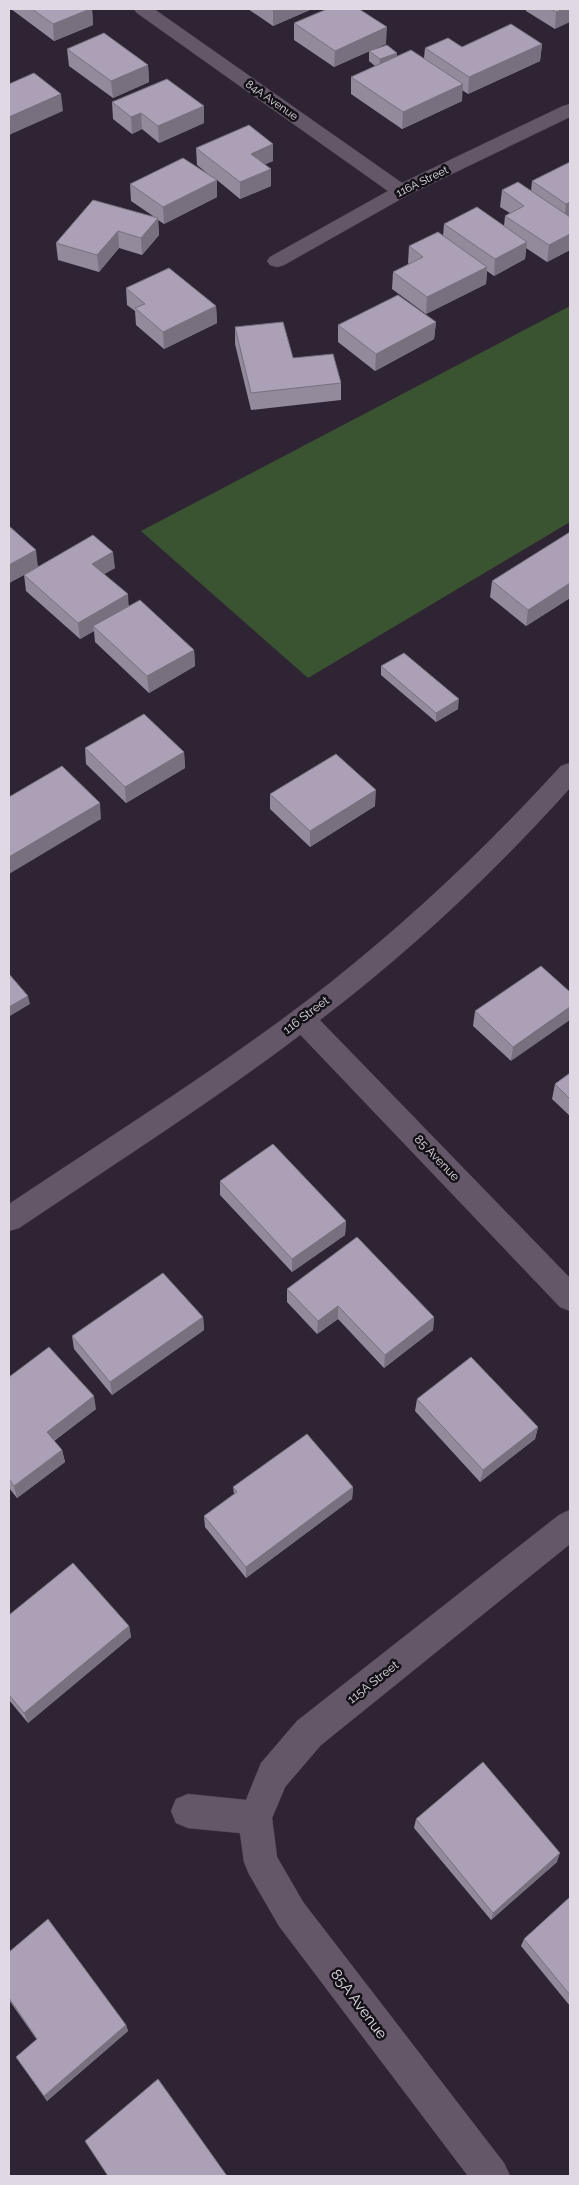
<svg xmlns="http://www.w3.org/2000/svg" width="579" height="2185" font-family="Raleway,sans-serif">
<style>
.green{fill:#3a5330}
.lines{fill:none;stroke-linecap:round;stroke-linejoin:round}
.minor-casing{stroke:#4b424f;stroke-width:1}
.tertiary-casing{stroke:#4b424f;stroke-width:1}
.minor{fill:#635768;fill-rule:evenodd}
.tertiary{fill:#635768;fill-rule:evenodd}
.wall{fill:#938a9c}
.shaded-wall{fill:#78707f}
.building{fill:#aba0b5;stroke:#78707f}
.labels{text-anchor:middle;stroke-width:5;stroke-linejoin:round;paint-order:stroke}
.far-street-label{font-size:11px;fill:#e0d9e3;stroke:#141017}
.street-label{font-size:12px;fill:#e0d9e3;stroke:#141017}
.near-street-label{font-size:15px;fill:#e0d9e3;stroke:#141017}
</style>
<rect width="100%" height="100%" fill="#2f2434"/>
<path class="green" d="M570 306V522L308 678 141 531Z"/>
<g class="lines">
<g class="minor-casing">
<path id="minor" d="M134 9H154L402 183 563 106 570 104V117L408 195 284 265 277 267 270 265 267 261 270 257 388 191 137 13Z
M302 1008 311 1011 570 1278V1311L560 1307 293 1027 289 1019 293 1011Z
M570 1510V1544L321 1745 285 1787 272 1818 277 1857 303 1902 504 2163 510 2176H468L279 1926 249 1874 244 1862 240 1833 188 1828 176 1823 171 1811 176 1799 188 1794 246 1800 261 1763 297 1721 559 1515Z"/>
</g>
<g class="tertiary-casing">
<path id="tertiary" d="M570 763V788C492 875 406 955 312 1026 218 1098 117 1162 19 1228L9 1231V1204C117 1132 228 1063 330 983 413 917 490 844 561 766Z"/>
</g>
<use href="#minor" class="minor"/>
<use href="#tertiary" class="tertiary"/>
</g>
<path class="wall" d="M11 9H92L93 25 54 41Z
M248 9H312L273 26Z
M526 9H570L555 29 526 11Z
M294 23 386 44 372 50 397 53V56L424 58 425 48 542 44 540 61 468 94 462 90V101L402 129 351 94V77L375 66 369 61V51L334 67 294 40Z
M67 49 148 65 149 82 113 98 69 66Z
M112 102 204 123 159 143 142 129 132 134 113 119Z
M196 148 273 161 265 164 271 186 240 199 217 180V197L164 224 158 220 159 235 142 255 119 248 99 272 58 260 56 243 153 216 131 201 130 184 213 178 197 165Z
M570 162V250L547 262 526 248 525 259 494 276 487 271 486 284 426 314 392 289 393 272 409 264 408 263 409 246 443 236 444 224 504 226 505 216 510 213 500 207 502 190 531 191 532 181Z
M126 288 216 306 217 323 164 349 136 325 135 311 127 305Z
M436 322 434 339 375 371 338 342V325Z
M235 327 341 383V400L251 410 235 344Z
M9 526 38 566 115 568 104 574 129 606 194 650 195 666 149 693 95 642 94 631 80 639 26 591 24 575 9 583Z
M570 532V598L526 626 490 597 492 581Z
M381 666 458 709 436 722 381 675Z
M85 748 184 752 185 768 126 803 86 764Z
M270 794 375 806 310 847 270 809Z
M541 966 511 1061 473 1026 475 1011Z
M570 1073V1116L552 1099 555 1084Z
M220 1181 346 1221 345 1235 292 1272 220 1195Z
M287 1289 434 1317 433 1330 384 1368 338 1319 317 1334 287 1302Z
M203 1317 204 1330 112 1395 74 1349 72 1336Z
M9 1377 96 1409 54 1441 62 1450 65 1462 17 1498 9 1488Z
M417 1399 538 1427 535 1439 480 1482 415 1411Z
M233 1487H353L352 1499 246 1578 205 1527 204 1516 234 1494Z
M9 1615 129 1626 131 1637 28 1723 9 1700Z
M416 1819 557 1862 491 1920 414 1828Z
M570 1897V2006L521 1946 524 1939Z
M9 1952 126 2025 128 2031 47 2101 16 2057 37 2040 9 2000Z"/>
<path class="shaded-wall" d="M90 9H92L93 25 54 41 53 24Z
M273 9H312L273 26Z
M564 9H570V22L555 29 556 12Z
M387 27 386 44 334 67 335 51Z
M542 44 540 61 468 94 469 77Z
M397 53 396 62 379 69 380 59Z
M148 65 149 82 113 98 111 81Z
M463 84 462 101 402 129 403 112Z
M61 94 63 111 9 135V117Z
M204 106V123L159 143 158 126Z
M141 113 142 129 132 134 131 117Z
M273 144V161L252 170 251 154Z
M271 169V186L240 199V182Z
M217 180V197L164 224 163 207Z
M570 202V218L564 221 566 204Z
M158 218 159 235 142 255 141 238Z
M118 231 119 248 99 272 97 255Z
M570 234V250L547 262 549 245Z
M527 242 525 259 494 276 495 259Z
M487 267 486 284 426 314 427 297Z
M216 306 217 323 164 349 163 332Z
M436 322 434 339 375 371 376 354Z
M36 550 38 567 9 583V565Z
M113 552 115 568 94 580 92 564Z
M570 583V598L526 626 528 610Z
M128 594 129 611 93 626 94 631 80 639 78 623Z
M194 650 195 666 149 693 147 676Z
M459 699 458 709 436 722V713Z
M184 752 185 768 126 803 125 787Z
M376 790 375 806 310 847V831Z
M100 803 101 819 9 874V857Z
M28 996 30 1004 10 1016 9 1007Z
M570 1007V1020L511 1061 513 1047Z
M346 1221 345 1235 292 1272V1259Z
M338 1306V1319L317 1334 318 1321Z
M203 1317 204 1330 112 1395 110 1382Z
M434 1317 433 1330 384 1368 385 1355Z
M94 1396 96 1409 49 1444 47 1432Z
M538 1427 535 1439 480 1482 483 1470Z
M62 1450 65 1462 17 1498 14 1486Z
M353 1487 352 1499 246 1578V1567Z
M129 1626 131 1637 28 1723 24 1713Z
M560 1853 557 1862 491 1920 493 1913Z
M126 2025 128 2031 47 2101 44 2096Z"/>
<path class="building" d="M32 9H90L53 24Z
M327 9H359L387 27 335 51 294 23Z
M551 9H564L556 12Z
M511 24 542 44 469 77 425 48 448 38 462 47Z
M104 33 148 65 111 81 67 49Z
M387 45 397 53 380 59 369 51Z
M411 50 463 84 403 112 351 77Z
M34 73 61 94 9 117V84Z
M167 79 204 106 158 126 141 113 131 117 112 102Z
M249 125 273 144 251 154 271 169 240 182 196 148Z
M183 158 217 180 163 207 130 184Z
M570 162V202L566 204 532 181Z
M518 182 570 217V234L549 245 505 216 524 206 502 190Z
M93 200 158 218 141 238 118 231 97 255 56 243Z
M477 207 527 242 495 259 444 224Z
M438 232 487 267 427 297 393 272 423 257 409 246Z
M169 268 216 306 163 332 135 308 145 304 126 288Z
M398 295 436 322 376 354 338 325Z
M283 322 293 358 333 354 341 383 251 393 235 327Z
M9 526 36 550 9 565Z
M570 532V583L528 610 492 581Z
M93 535 113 552 92 564 128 594 78 623 24 575Z
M140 600 194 650 147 676 93 626Z
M404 653 459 699 436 713 381 666Z
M144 714 184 752 125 787 85 748Z
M336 754 376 790 310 831 270 794Z
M62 766 100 803 9 857V797Z
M541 966 570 992V1007L513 1047 475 1011Z
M9 974 28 996 9 1007Z
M570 1073V1099L555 1084Z
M273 1144 346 1221 292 1259 220 1181Z
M357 1237 434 1317 385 1355 338 1306 318 1321 287 1289Z
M163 1273 203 1317 110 1382 72 1336Z
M49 1347 94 1396 47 1432 62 1450 14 1486 9 1479V1377Z
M471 1357 538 1427 483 1470 417 1399Z
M307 1434 353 1487 246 1567 204 1516 237 1492 233 1487Z
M73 1563 129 1626 24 1713 9 1695V1615Z
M483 1762 560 1853 493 1913 416 1819Z
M570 1897V1995L524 1939Z
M48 1919 126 2025 44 2096 16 2057 37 2039 9 1998V1952Z
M158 2079 227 2176H108L85 2141Z"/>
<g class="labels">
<g class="far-street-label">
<text transform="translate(272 100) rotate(35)" y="4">84A Avenue</text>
<text transform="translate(422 181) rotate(-26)" y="4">116A Street</text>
</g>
<g class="street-label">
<text transform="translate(306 1015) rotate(-37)" y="4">116 Street</text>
<text transform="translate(437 1158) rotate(46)" y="4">85 Avenue</text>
<text transform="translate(373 1682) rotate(-38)" y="4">115A Street</text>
</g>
<g class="near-street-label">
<text transform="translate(359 2004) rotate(53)" y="5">85A Avenue</text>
</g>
</g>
<rect width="579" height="2185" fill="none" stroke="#e0d9e3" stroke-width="20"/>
</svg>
